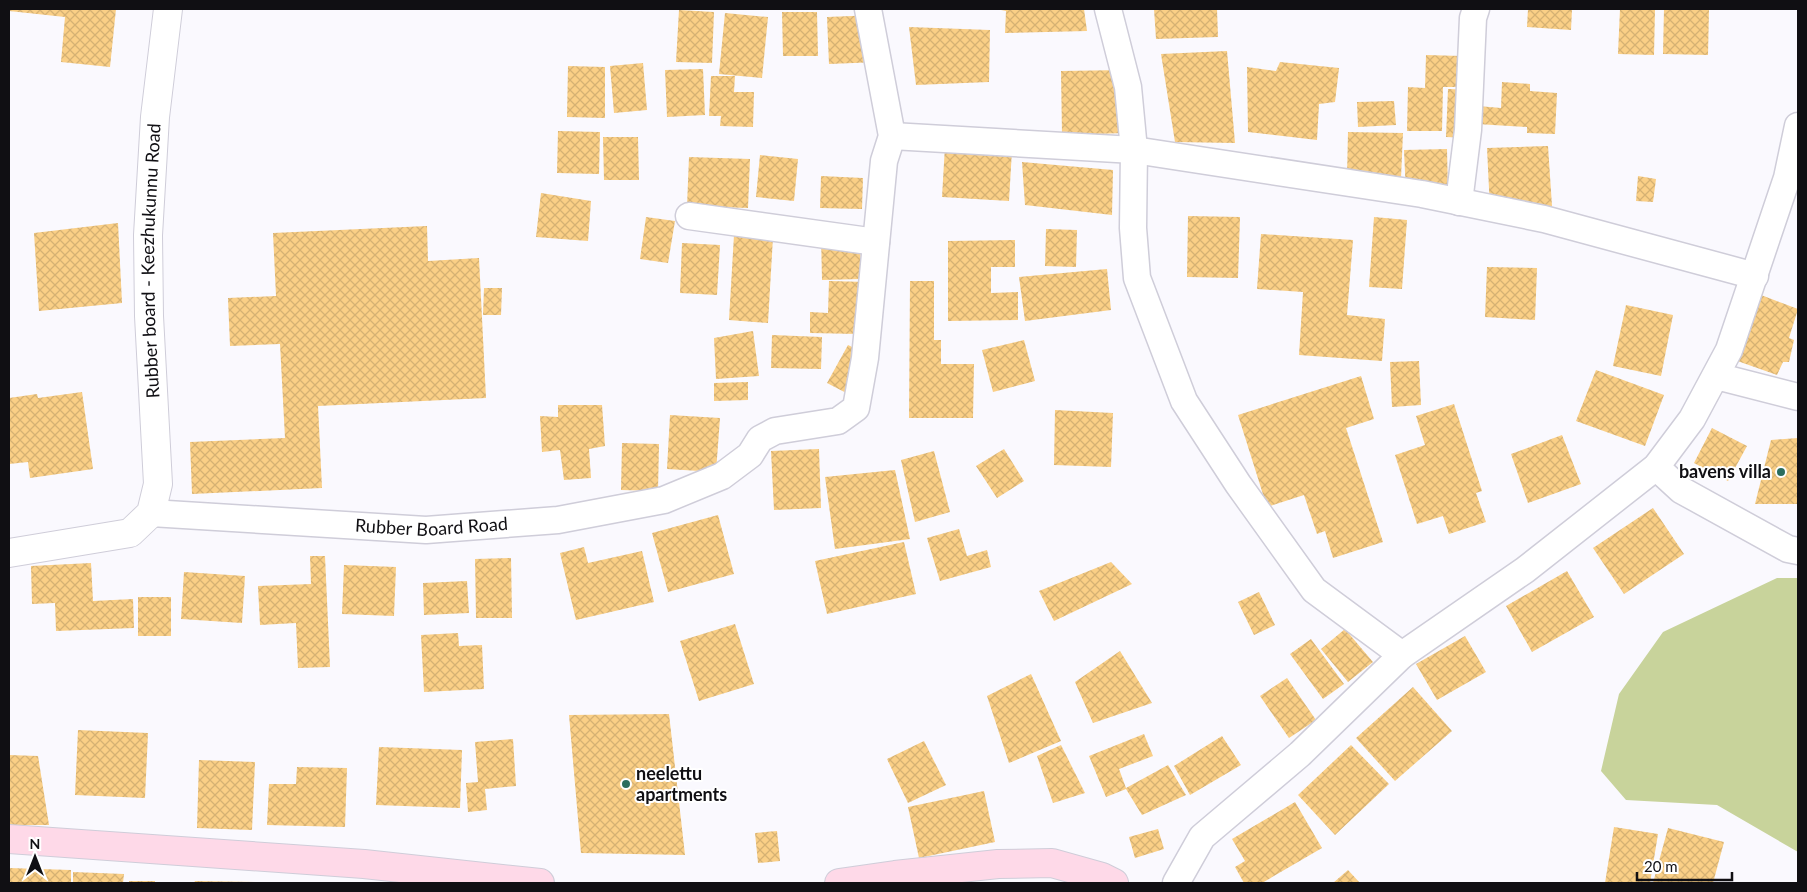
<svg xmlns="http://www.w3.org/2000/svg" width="1807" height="892" font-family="Lato,sans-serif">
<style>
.grass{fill:#c8d39b}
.building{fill:url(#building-cross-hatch)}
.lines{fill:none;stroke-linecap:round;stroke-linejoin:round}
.minor-casing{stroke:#cfcdd9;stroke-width:29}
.tertiary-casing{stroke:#cfcdd9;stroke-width:30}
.secondary-casing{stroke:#cfcdd9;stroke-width:30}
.minor{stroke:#fff;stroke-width:26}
.tertiary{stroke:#fff;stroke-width:28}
.secondary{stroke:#fed9e8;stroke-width:28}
.poi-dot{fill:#2a6d5e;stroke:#fff;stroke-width:2}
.labels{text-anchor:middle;stroke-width:4;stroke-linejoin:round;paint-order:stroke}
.street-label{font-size:18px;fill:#100f13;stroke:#fff}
.poi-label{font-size:18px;font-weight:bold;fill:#100f13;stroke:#fff;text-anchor:end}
</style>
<defs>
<pattern id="building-cross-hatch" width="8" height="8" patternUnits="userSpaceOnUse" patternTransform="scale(1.25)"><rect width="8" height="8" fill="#facf86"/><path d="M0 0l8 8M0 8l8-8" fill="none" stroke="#d5b173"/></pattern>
</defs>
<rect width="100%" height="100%" fill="#faf9fe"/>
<path class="grass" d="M1777 578H1798V852L1717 805 1626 800 1601 771 1619 694 1663 632Z"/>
<path class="building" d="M9 9H116L110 67 61 62 65 17 9 11Z
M996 9H1084L1087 31 1005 33 1006 11Z
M1154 9H1217L1218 37 1156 39Z
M1528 9H1572L1571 30 1527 27Z
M1620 9 1655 10 1654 55 1618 54Z
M1664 9H1709L1708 55 1663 54Z
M679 10 714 12 712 63 676 62Z
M782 12H817L818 56H783Z
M725 13 768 17 762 78 719 74Z
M877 15 879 62 829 64 827 17Z
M909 27 990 30 989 82 916 85Z
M1227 51 1235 143 1175 142 1161 54Z
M1426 55 1462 56 1461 87H1443L1442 131H1407L1408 87 1425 88Z
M1280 62 1339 68 1335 102 1319 104 1317 140 1248 132 1247 67 1276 71Z
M643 63 647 110 614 113 610 66Z
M568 66 605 67V118L567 117Z
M703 69 705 115 667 117 665 70Z
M1124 70 1125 133 1062 135 1061 71Z
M711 76H735L734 92H754L753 127 720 126 721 116H709Z
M1502 82 1530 84V91L1557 93 1555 134 1527 133V127L1477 124 1478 106 1501 108Z
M1448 89 1472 90 1470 138 1446 137Z
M1394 101 1396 125 1358 127 1357 102Z
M558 131 600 132 599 174 557 173Z
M1348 132 1403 133 1401 178 1347 176Z
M603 137H638L639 180H604Z
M945 146 1012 150 1009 201 942 197Z
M1548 146 1552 206 1490 209 1487 148Z
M1447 149 1448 193 1406 195 1404 150Z
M760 155 798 159 794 201 756 197Z
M689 157 750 159 748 208 687 206Z
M1022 162 1113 170 1112 215 1025 205Z
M821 176 863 178 862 209 820 208Z
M1638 176 1656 179 1653 202 1636 201Z
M541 193 591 201 588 241 536 237Z
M1188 216 1240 217 1238 278 1187 277Z
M646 217 675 221 668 263 640 259Z
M1374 217 1407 220 1402 289 1369 287Z
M118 223 122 303 39 311 34 233Z
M427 226 428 261 479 258 486 398 318 406 322 488 192 494 190 442 285 438 280 344 230 346 228 298 276 296 273 233Z
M1046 229 1077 230 1076 267 1045 266Z
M860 234 861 279 822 280 821 236Z
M1261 234 1353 240 1347 315 1385 319 1382 361 1299 355 1303 292 1257 289Z
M734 235 773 237 768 323 729 320Z
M1015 240V267H991V293L1018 292V320L948 321V241Z
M682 243 720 245 717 295 680 293Z
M1487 267 1537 268 1535 320 1485 317Z
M1107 269 1111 310 1025 321 1019 277Z
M829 281 868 282 857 334 810 333V312L828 313Z
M910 281H934V340H941V364H974L973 418H909Z
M484 288H502L501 315H483Z
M1753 292 1798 309 1789 338 1794 340 1789 362H1783L1777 375 1729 358Z
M1626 305 1673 315 1661 376 1613 366Z
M753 331 759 376 716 379 714 338Z
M772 335 822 337 821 369 771 368Z
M1024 340 1035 381 993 392 982 350Z
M848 345 877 359 856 398 827 383Z
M1419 361 1421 405 1392 407 1390 362Z
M1596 370 1664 395 1645 446 1576 421Z
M1361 376 1374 419 1346 428 1383 542 1333 558 1325 531 1317 534 1304 495 1267 507 1238 415Z
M748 382V400L714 401V383Z
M82 392 93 469 30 478 28 462 9 464V398L37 394 38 398Z
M1454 404 1482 491 1476 493 1486 522 1449 534 1443 516 1417 524 1395 455 1425 445 1416 416Z
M558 405H602L605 446 589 449 591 478 564 480 560 450 542 452 540 416 558 417Z
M1055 410 1113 413 1111 467 1054 465Z
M670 415 720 418 716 472 667 469Z
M1712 428 1747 446 1728 481 1694 463Z
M1562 435 1581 484 1528 503 1511 454Z
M1798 438V504H1755L1771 440Z
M622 443 659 444 658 491 621 490Z
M819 449 821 508 774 510 771 451Z
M1004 449 1024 481 997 498 976 466Z
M934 451 950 512 915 522 901 460Z
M895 470 910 539 835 549 825 477Z
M1653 508 1684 554 1624 594 1593 548Z
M718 515 734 574 668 592 652 533Z
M959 529 967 556 987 550 991 567 940 581 927 538Z
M904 542 916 594 827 614 815 561Z
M584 547 588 563 642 551 654 602 576 620 560 553Z
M310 556H325L330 667 298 668 296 623 260 625 258 586 311 584Z
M511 558 512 618H476L475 559Z
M1111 562 1132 584 1054 621 1039 591Z
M91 563 93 601 133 599 134 628 56 631 55 603 32 604 31 566Z
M344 565 396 567 394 616 342 614Z
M1567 571 1594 617 1532 652 1506 606Z
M184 572 245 576 242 623 181 619Z
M467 581 469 613 424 615 423 583Z
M1259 592 1275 625 1254 635 1238 602Z
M138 597H171V636H138Z
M735 624 754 684 699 701 680 641Z
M1345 629 1373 662 1348 682 1321 649Z
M458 633 459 646 482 645 484 689 424 692 421 635Z
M1465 636 1486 672 1437 700 1416 664Z
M1311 639 1344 684 1323 699 1290 654Z
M1120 651 1152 703 1093 723 1075 682Z
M1031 674 1061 741 1009 763 987 696Z
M1287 678 1316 720 1289 738 1260 696Z
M1413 687 1452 731 1395 781 1356 738Z
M669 714 685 855 581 853 569 715Z
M78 730 148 733 145 798 75 795Z
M1144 734 1153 756 1119 769 1126 788 1168 765 1186 795 1142 815 1126 789 1106 797 1089 756Z
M1222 736 1241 765 1190 795 1174 766Z
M513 739 516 786 485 789 487 810 468 812 466 783 478 782 475 742Z
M924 741 946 785 908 803 887 759Z
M1061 745 1085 793 1053 803 1037 756Z
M1351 745 1389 784 1335 835 1298 795Z
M379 747 462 750 460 808 376 805Z
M9 755 38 756 49 825H10Z
M199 760 255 762 252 830 197 828Z
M297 767 347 768 345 827 267 825 269 784H296Z
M984 791 995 842 919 858 908 807Z
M1295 802 1322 848 1262 883H1244L1235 867 1245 861 1232 839Z
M1614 827 1658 834 1650 883H1605Z
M1668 828 1724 842 1713 883H1653Z
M1158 829 1164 849 1135 858 1129 837Z
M777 831 780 861 758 863 755 833Z
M9 868 71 870V883H9Z
M1348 870 1360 883H1333Z
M73 872 124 874 123 883H73Z
M129 881H155V883H129Z
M195 881 260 882V883H194Z"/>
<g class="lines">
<g class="minor-casing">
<g id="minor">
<path d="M1108 9 1128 87 1134 150 1133 228 1137 278 1184 401 1238 484 1314 590 1402 655"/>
<path d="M892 136 1134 150 1422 194 1544 219 1755 276"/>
<path d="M1459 202 1468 130 1473 18 1476 9"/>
<path d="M689 216 876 242"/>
<path d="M1716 376 1798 397"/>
<path d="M1656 467 1681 490 1788 549 1798 551"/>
<path id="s1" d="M151 513 426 530 558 520 664 500 722 476 750 455 760 439 775 431 838 421 856 408 865 358 884 161 892 136 868 9"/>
<path d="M1176 883 1202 837 1300 754 1402 655 1525 570 1656 467 1692 419 1729 350 1787 178 1798 126"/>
</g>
</g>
<g class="tertiary-casing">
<g id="tertiary">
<path id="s2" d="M9 553 130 533 151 513 158 484 149 316 148 235 155 117 168 9"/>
</g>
</g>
<g class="secondary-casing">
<path id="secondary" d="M9 839 364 864 540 883
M839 883 895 875 998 864 1052 863 1102 877 1114 883"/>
</g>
<use href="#minor" class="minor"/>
<use href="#tertiary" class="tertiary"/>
<use href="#secondary" class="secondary"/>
</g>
<g class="poi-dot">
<circle cx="1781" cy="472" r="5"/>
<circle cx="626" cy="784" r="5"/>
</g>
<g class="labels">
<g class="street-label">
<text dy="6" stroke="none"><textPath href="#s2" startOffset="405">Rubber board - Keezhukunnu Road</textPath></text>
<text dy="6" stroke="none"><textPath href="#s1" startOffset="281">Rubber Board Road</textPath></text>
</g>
<g class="poi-label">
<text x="1771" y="478">bavens villa</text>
<text x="636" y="780" text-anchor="start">neelettu<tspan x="636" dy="21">apartments</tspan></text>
</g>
</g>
<rect width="1807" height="892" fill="none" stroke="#100f13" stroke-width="20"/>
<g transform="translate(35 857)" stroke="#ffffff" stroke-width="4" paint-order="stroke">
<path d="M0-4L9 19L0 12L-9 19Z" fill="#100f13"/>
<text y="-8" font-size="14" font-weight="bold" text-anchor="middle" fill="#100f13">N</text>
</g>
<path d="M1637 872v8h95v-8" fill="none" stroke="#100f13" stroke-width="2.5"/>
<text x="1644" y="872" font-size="15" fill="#100f13" stroke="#ffffff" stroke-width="4" paint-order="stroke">20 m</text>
</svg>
